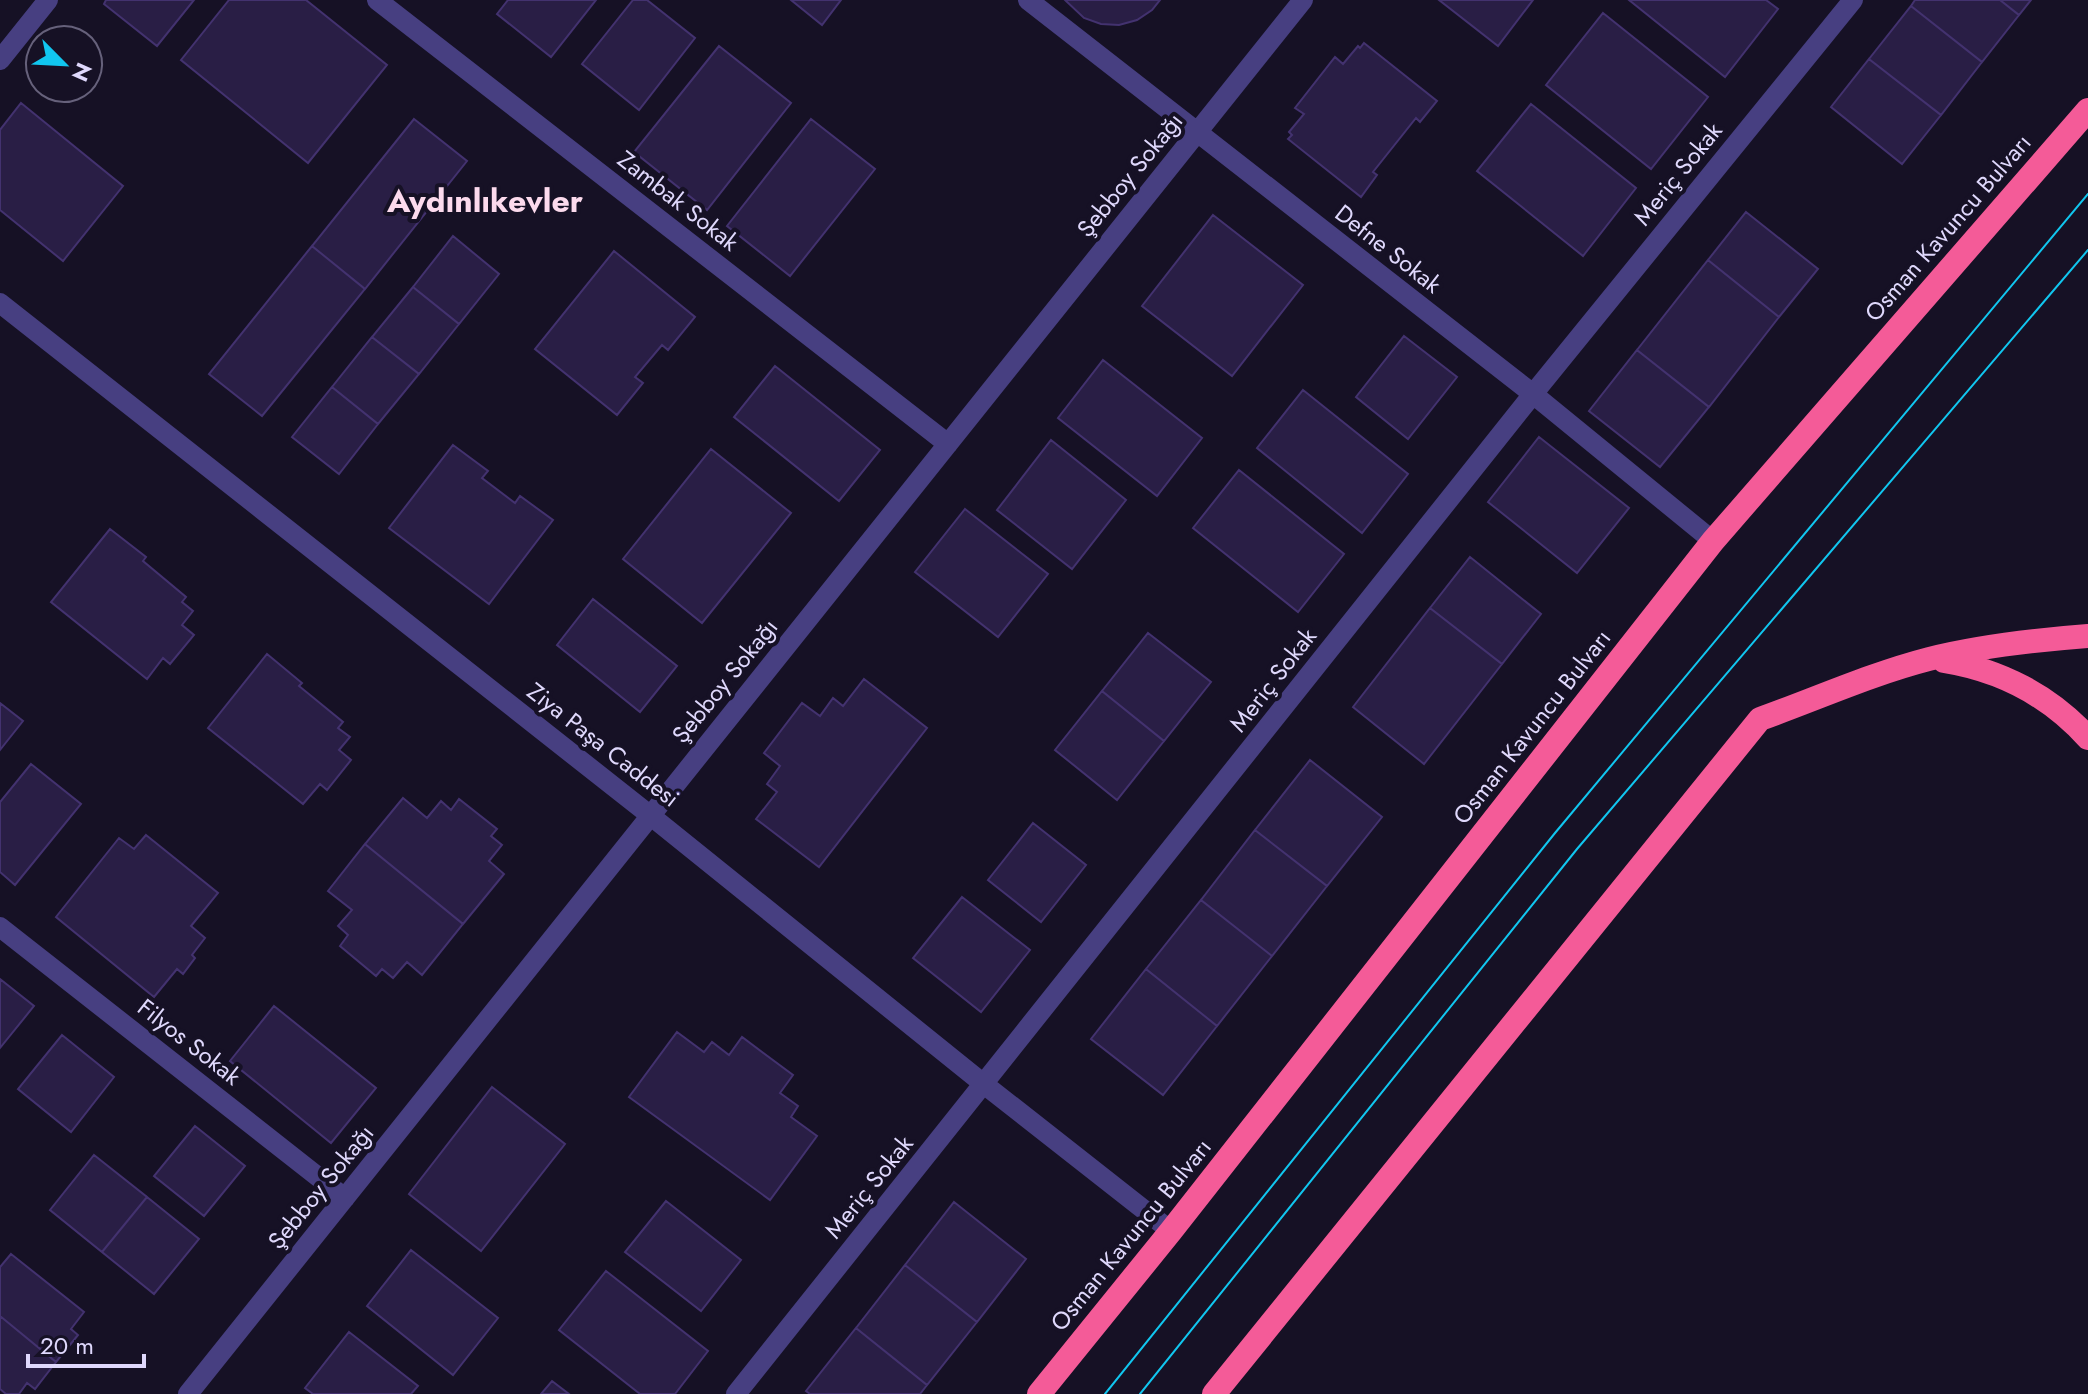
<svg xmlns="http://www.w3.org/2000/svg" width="2088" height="1394" font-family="Jost,sans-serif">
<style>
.building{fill:#291e45;stroke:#43326f;stroke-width:2}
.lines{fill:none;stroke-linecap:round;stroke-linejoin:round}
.minor{stroke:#473f81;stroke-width:20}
.highway{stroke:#f45b98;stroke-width:24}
.tram{stroke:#11c6ef;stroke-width:2}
.labels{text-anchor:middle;stroke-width:8;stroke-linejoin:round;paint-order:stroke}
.street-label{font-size:24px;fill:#dfd8fc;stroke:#161125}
.district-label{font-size:32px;font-weight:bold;fill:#fcdaed;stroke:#161125}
</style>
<rect width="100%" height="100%" fill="#161125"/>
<path class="building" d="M106 0H194L157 46 104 4Z
M229 0H306L387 65 308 163 181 60Z
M508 0H596L551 57 497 14Z
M633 0H647L695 38 639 110 582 64Z
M791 0H841L822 25Z
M1065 0H1160L1152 10 1137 20 1119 25 1101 24 1084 18Z
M1439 0H1533L1498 46Z
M1629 0H1766L1778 9 1725 77Z
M1915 0H2000L2019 15 1982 62 1911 6Z
M2000 0H2031L2019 15Z
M1911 6 1982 62 1941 115 1869 59Z
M1603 13 1708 97 1651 169 1546 85Z
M1364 43 1437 101 1420 122 1416 118 1373 172 1377 175 1361 197 1288 139 1292 135 1289 132 1304 114 1295 108 1335 57 1343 64 1358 46 1360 48Z
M719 46 791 103 707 210 634 152Z
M1869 59 1941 115 1902 164 1831 107Z
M21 103 123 186 63 261 0 210V130Z
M1531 104 1636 188 1583 256 1477 171Z
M414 119 467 161 365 289 312 246Z
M811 119 875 169 790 276 727 226Z
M1746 212 1818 269 1779 317 1708 260Z
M1213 215 1303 285 1232 376 1142 306Z
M453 236 499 274 459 324 413 287Z
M312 246 365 289 262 416 209 374Z
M614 251 695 317 668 350 662 345 635 377 643 383 617 415 535 349Z
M1708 260 1779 317 1709 407 1637 350Z
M413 287 459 324 419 374 372 337Z
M1404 336 1457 377 1408 439 1356 397Z
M372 337 419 374 378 424 332 387Z
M1637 350 1709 407 1660 467 1589 411Z
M1103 360 1202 438 1157 496 1058 418Z
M775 366 880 450 839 501 734 417Z
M332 387 378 424 339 474 292 437Z
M1303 390 1408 474 1362 533 1257 448Z
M1539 437 1629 508 1577 573 1488 502Z
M1051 440 1126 500 1072 569 997 510Z
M453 445 488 471 482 478 515 503 520 496 553 520 489 604 389 528Z
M711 449 791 513 702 623 623 559Z
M1239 470 1344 554 1298 612 1193 528Z
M965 509 1048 574 998 637 915 572Z
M110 529 146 557 143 561 186 597 182 602 193 611 182 625 194 635 170 664 163 658 147 679 51 602Z
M1470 557 1541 614 1502 664 1430 608Z
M593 599 677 666 640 712 557 645Z
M1430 608 1502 664 1424 764 1353 707Z
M1148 633 1211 682 1164 741 1102 691Z
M267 654 302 683 299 686 343 722 338 728 350 737 339 750 351 760 327 790 320 784 303 804 208 728Z
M864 679 927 728 819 867 756 819 777 792 767 784 780 766 764 753 802 703 820 716 833 698 843 706Z
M1102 691 1164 741 1117 800 1055 750Z
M0 703 23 721 0 750Z
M1310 760 1382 817 1327 886 1255 830Z
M31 764 81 804 15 885 0 872V802Z
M403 798 427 818 441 801 451 810 459 799 497 829 491 836 502 845 489 861 504 874 463 924 365 844Z
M1033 823 1086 865 1041 922 988 880Z
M1255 830 1327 886 1272 956 1201 900Z
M146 835 218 893 191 926 205 938 192 955 195 958 183 974 177 969 154 997 56 917 119 838 134 849Z
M365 844 463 924 422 975 407 962 393 978 382 969 376 976 340 946 348 935 338 926 352 910 328 891Z
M962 897 1030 950 981 1012 913 958Z
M1201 900 1272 956 1217 1026 1146 969Z
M1146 969 1217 1026 1163 1095 1091 1039Z
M0 979 34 1006 0 1048Z
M274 1006 376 1088 331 1143 230 1061Z
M677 1032 704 1052 712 1042 729 1055 742 1037 793 1075 780 1093 798 1106 791 1117 817 1136 770 1200 629 1097Z
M62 1035 114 1077 71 1132 18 1089Z
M492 1087 565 1144 481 1251 409 1194Z
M195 1126 245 1166 204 1216 154 1176Z
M94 1155 147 1197 102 1252 50 1210Z
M147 1197 199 1239 154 1294 102 1252Z
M666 1201 741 1260 701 1311 625 1252Z
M954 1202 1026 1259 977 1322 905 1265Z
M411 1250 498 1318 453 1375 367 1306Z
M11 1254 84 1312 71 1329 78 1335 56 1362 0 1316V1267Z
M905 1265 977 1322 927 1385 856 1328Z
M606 1271 708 1351 675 1394H640L559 1330Z
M0 1316 56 1362 35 1389 27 1383 19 1394H6L0 1389Z
M856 1328 927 1385 920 1394H810L806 1391Z
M349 1332 418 1386 411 1394H313L305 1388Z
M552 1381 569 1394H541Z"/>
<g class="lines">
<path class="minor" d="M377 0 948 444
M1028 0 1533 394 1713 541
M0 60 48 0
M0 303 651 816 985 1085 1171 1231
M0 927 345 1198
M188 1394 1303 0
M736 1394 1533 394 1853 0"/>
<path class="highway" d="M1944 661C2000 670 2050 696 2088 738
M1039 1394 1171 1231 1713 541 2088 110
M1214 1394 1760 719C1816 699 1871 674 1929 659 1981 646 2035 640 2088 636"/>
<path class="tram" d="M1105 1394 1555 833 2088 194
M1140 1394 1577 849 2088 250"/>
</g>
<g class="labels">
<g class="street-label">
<text transform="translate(1678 174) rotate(-51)" y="8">Meriç Sokak</text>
<text transform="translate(1130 175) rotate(-51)" y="8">Şebboy Sokağı</text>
<text transform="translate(678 201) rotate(38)" y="8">Zambak Sokak</text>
<text transform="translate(1948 228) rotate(-49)" y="8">Osman Kavuncu Bulvarı</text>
<text transform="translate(1388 249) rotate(38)" y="8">Defne Sokak</text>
<text transform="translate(1273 680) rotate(-52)" y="8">Meriç Sokak</text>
<text transform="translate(725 681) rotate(-51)" y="8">Şebboy Sokağı</text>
<text transform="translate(1532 727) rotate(-52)" y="8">Osman Kavuncu Bulvarı</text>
<text transform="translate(603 745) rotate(38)" y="8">Ziya Paşa Caddesi</text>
<text transform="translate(189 1042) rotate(38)" y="8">Filyos Sokak</text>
<text transform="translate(321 1187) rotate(-51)" y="8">Şebboy Sokağı</text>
<text transform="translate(869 1187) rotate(-51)" y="8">Meriç Sokak</text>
<text transform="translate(1131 1235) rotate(-51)" y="8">Osman Kavuncu Bulvarı</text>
</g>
<g class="district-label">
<text x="485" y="212">Aydınlıkevler</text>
</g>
</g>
<g transform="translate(64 64) rotate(114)"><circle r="38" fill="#161125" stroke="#66617b" stroke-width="2"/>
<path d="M0-6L14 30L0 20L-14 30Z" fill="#11c6ef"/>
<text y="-12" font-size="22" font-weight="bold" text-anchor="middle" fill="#dfd8fc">N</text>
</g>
<path d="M28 1354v12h116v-12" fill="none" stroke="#dfd8fc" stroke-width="4"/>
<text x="40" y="1354" font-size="24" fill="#dfd8fc" stroke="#161125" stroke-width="6" paint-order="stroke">20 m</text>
</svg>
